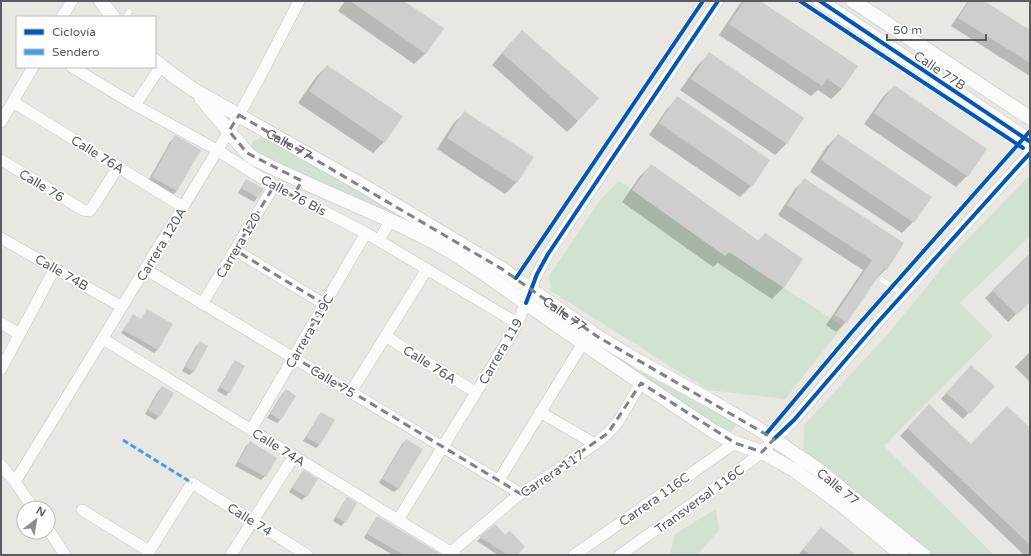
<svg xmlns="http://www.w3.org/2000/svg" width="1031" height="556" font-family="'Varela Round',sans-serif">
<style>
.green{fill:#d1e3d0}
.shadow{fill:#0003}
.building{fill:#cfcecc}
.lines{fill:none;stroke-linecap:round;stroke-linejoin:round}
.service-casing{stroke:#c5c5c5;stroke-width:6}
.minor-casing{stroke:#c5c5c5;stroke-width:12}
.tertiary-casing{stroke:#c5c5c5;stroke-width:15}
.service{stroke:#fcfbfb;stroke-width:5.5}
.minor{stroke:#fcfbfb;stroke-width:11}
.tertiary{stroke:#fcfbfb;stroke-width:14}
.quiet{stroke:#42a1e6;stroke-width:3;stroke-dasharray:6 3;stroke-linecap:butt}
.cycleway-casing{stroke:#fff;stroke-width:6}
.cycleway{stroke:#0057b8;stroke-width:4}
.marked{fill:none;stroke:#818285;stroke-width:3;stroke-dasharray:8 5;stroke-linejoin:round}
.labels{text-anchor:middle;stroke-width:3.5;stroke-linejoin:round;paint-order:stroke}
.street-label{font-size:13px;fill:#595b60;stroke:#fff}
</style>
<rect width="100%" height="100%" fill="#e8e7e2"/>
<path class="green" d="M260 138 267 139 300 156 420 228 252 152 251 146 253 141Z
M1030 175V236L960 303 993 336 884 446 994 555H929L803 450 804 425 887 335 956 251Z
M619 181 843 326 785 399 708 390 551 291 549 276 600 200Z
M597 343 634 368 737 423 730 434 603 351Z
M716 509 719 530 697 555H670L675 534Z"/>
<path class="shadow" d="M345 1H402L426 53 414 64 338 11Z
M743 1H758L842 89 831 99 818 90 811 96 719 35 739 5Z
M968 1H982L1030 31V76L951 26Z
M511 42 578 121 567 132 492 65Z
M709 54 803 118 786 144 775 155 680 90 698 65Z
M327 66 384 142 373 153 298 103 316 77Z
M894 86 985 149 967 176 956 187 864 124 883 97Z
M678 98 751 186 740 197 649 135 667 109Z
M464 113 533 157 516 183 505 194 437 149 453 124Z
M838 135 913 222 902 233 810 172 827 146Z
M176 136 177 191 171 196 147 183 170 142Z
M652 165 758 241 765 234 802 259 783 288 772 299 718 263 713 267 622 202 640 176Z
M805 179 886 269 876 279 846 322 836 332 826 325 863 270 778 215 795 189Z
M246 180 257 198 254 202 238 193Z
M1030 255V301L1008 322 985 298Z
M148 310 158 349 154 353 121 333 133 316 140 320Z
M200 343 207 347 193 372 189 375 182 371 196 346Z
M1030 352V382L1015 367Z
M235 361 229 392 226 396 217 391 232 365Z
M965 372 993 386 963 419 941 399Z
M162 387 159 416 155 420 145 414 158 391Z
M286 390 295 396 280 420 277 423 267 418 282 394Z
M929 406 971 445 1030 429V555H1024L900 436Z
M321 413 334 420 319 445 316 448 303 441 318 417Z
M406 440 422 450 398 489 394 492 379 483 402 444Z
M250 443 265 476 261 480 235 466 246 446Z
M303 471 306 496 302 500 289 492Z
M347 498 345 522 341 526 333 521 344 502Z
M378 517 437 555H393L364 538 374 521Z
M495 525 516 555H498L477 541Z
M821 528 854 555H798Z"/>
<path class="building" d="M350 1H404L444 28 426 54Z
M744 1H760L858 66 842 89 827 79 822 86 729 24Z
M969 1H984L1030 30V63L958 18Z
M522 30 599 98 578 121 502 53Z
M709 52 804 118 787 144 691 79Z
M327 65 403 116 385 143 309 91Z
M894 85 987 149 968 177 874 113Z
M677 96 770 160 752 187 659 123Z
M464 111 534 157 517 183 447 138Z
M838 134 932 197 914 223 821 160Z
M175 135 201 150 177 191 152 177Z
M651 164 759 241 765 233 803 259 784 288 729 252 725 256 632 190Z
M804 178 904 243 887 270 884 268 847 323 835 315 872 260 787 205Z
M246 179 264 189 258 198 241 188Z
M1030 253V302L1017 315 992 290Z
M147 309 173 324 158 350 123 330 133 314 141 319Z
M200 341 208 346 194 372 185 367Z
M235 360 245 366 230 393 220 387Z
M971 365 995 386 970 414 946 393Z
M162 386 174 393 160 417 148 410Z
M286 389 296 396 281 420 270 414Z
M929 404 971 444 1007 406 1030 428V545L907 428Z
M321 412 335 420 320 445 306 437Z
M406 439 423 449 399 489 382 479Z
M250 441 277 458 266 477 238 462Z
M303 470 318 479 307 497 292 488Z
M347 497 357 503 346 523 336 517Z
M377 516 442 555H404L367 534Z
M495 524 505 535 510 531 525 547 517 555H508L479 537Z
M821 527 856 555H810L803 549Z"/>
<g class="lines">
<g class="service-casing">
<path id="service" d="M126 17 129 12
M882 280 903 294"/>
</g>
<g class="minor-casing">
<path id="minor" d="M62 17 72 1
M72 67 135 105 217 150 274 186 366 233 517 323
M13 102 183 207
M135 105 161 66
M1 122 33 67
M1 160 83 210 89 211 92 208 118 167
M1 238 122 307
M379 240 391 220
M235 250 324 304
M145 269 521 494
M202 304 274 186
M1 323 19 334
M385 336 475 392
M103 339 455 555
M1 369 55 268
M351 392 427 269
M540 412 595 444
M251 430 366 233
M1 465 15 482 33 508
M499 480 583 343
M15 482 239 115 263 71 299 1
M82 510 149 551
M398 520 513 332 526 303 537 274 548 254 718 1
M48 529 65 555
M451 552 515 498 595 444 608 433 618 422 641 383
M147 555 192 483 307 555
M231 555 294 456
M574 555 735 443
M620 555 727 479 762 452 794 420 878 322 1030 153"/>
</g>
<g class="tertiary-casing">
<g id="tertiary">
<path d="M101 1 113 17"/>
<path d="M820 1 1030 141"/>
<path d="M853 1 1030 118"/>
<path id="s1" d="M155 61 174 76 194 90 362 185 502 269 598 337 638 361 711 401 757 428 817 469 923 555"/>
<path d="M201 98 247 153 253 158C317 191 385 214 448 250 483 271 516 297 550 320 604 358 659 395 713 431L735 443 762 452 794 470 842 505 902 555"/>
</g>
</g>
<use href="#service" class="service"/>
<use href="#minor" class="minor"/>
<use href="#tertiary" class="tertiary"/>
<path class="quiet" d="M123 440 192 483"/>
<g class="cycleway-casing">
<path id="cycleway" d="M800 1 1023 148
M820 1 1029 141
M516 278 703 1
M526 303 537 274 548 254 718 1
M766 434 851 333 1030 131
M774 439 794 420 878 322 1030 153"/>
</g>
<use href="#cycleway" class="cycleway"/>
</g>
<path class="marked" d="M239 115 502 269 598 337 774 439 762 452 735 443 641 383 608 433 521 494 294 357 324 304 235 250 274 186 293 196 302 181 247 153 229 131Z"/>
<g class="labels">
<g class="street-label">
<text transform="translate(940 70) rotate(34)" y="5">Calle 77B</text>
<text dy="5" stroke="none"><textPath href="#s1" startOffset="158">Calle 77</textPath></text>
<text transform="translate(98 154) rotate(32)" y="5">Calle 76A</text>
<text transform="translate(42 185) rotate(31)" y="5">Calle 76</text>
<text transform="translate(294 195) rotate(28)" y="5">Calle 76 Bis</text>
<text transform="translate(161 244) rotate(-59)" y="5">Carrera 120A</text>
<text transform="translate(238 245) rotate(-59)" y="5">Carrera 120</text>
<text transform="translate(62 272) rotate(30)" y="5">Calle 74B</text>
<text dy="5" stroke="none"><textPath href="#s1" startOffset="482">Calle 77</textPath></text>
<text transform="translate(309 331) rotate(-60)" y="5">Carrera 119C</text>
<text transform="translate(500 351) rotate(-60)" y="5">Carrera 119</text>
<text transform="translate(430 364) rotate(32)" y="5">Calle 76A</text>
<text transform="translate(333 381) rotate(31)" y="5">Calle 75</text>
<text transform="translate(279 447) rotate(32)" y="5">Calle 74A</text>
<text transform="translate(552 473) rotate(-34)" y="5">Carrera 117</text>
<text dy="5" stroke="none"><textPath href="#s1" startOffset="806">Calle 77</textPath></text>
<text transform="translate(654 499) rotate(-35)" y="5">Carrera 116C</text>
<text transform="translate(699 499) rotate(-36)" y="5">Transversal 116C</text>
<text transform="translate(250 519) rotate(32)" y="5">Calle 74</text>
</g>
</g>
<rect width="1031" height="556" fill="none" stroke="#595b60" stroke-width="4"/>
<rect x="16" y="16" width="140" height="52" fill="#ffffff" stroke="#bdbdbf"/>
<rect x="24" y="29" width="20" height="6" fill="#0057b8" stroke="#bdbdbf"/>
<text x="52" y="36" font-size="12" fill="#595b60">Ciclovía</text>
<rect x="24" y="49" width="20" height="6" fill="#42a1e6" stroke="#bdbdbf"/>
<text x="52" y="56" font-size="12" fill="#595b60">Sendero</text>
<g transform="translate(36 520) rotate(31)"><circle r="19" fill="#ffffff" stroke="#bdbdbf"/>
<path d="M0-3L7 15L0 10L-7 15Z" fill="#8b8c8e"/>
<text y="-6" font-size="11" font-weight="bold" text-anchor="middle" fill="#595b60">N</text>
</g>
<path d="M887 34v6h99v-6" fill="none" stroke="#595b60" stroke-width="2"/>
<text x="893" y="34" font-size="12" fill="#595b60" stroke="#ffffff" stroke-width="3" paint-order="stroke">50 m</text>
</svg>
